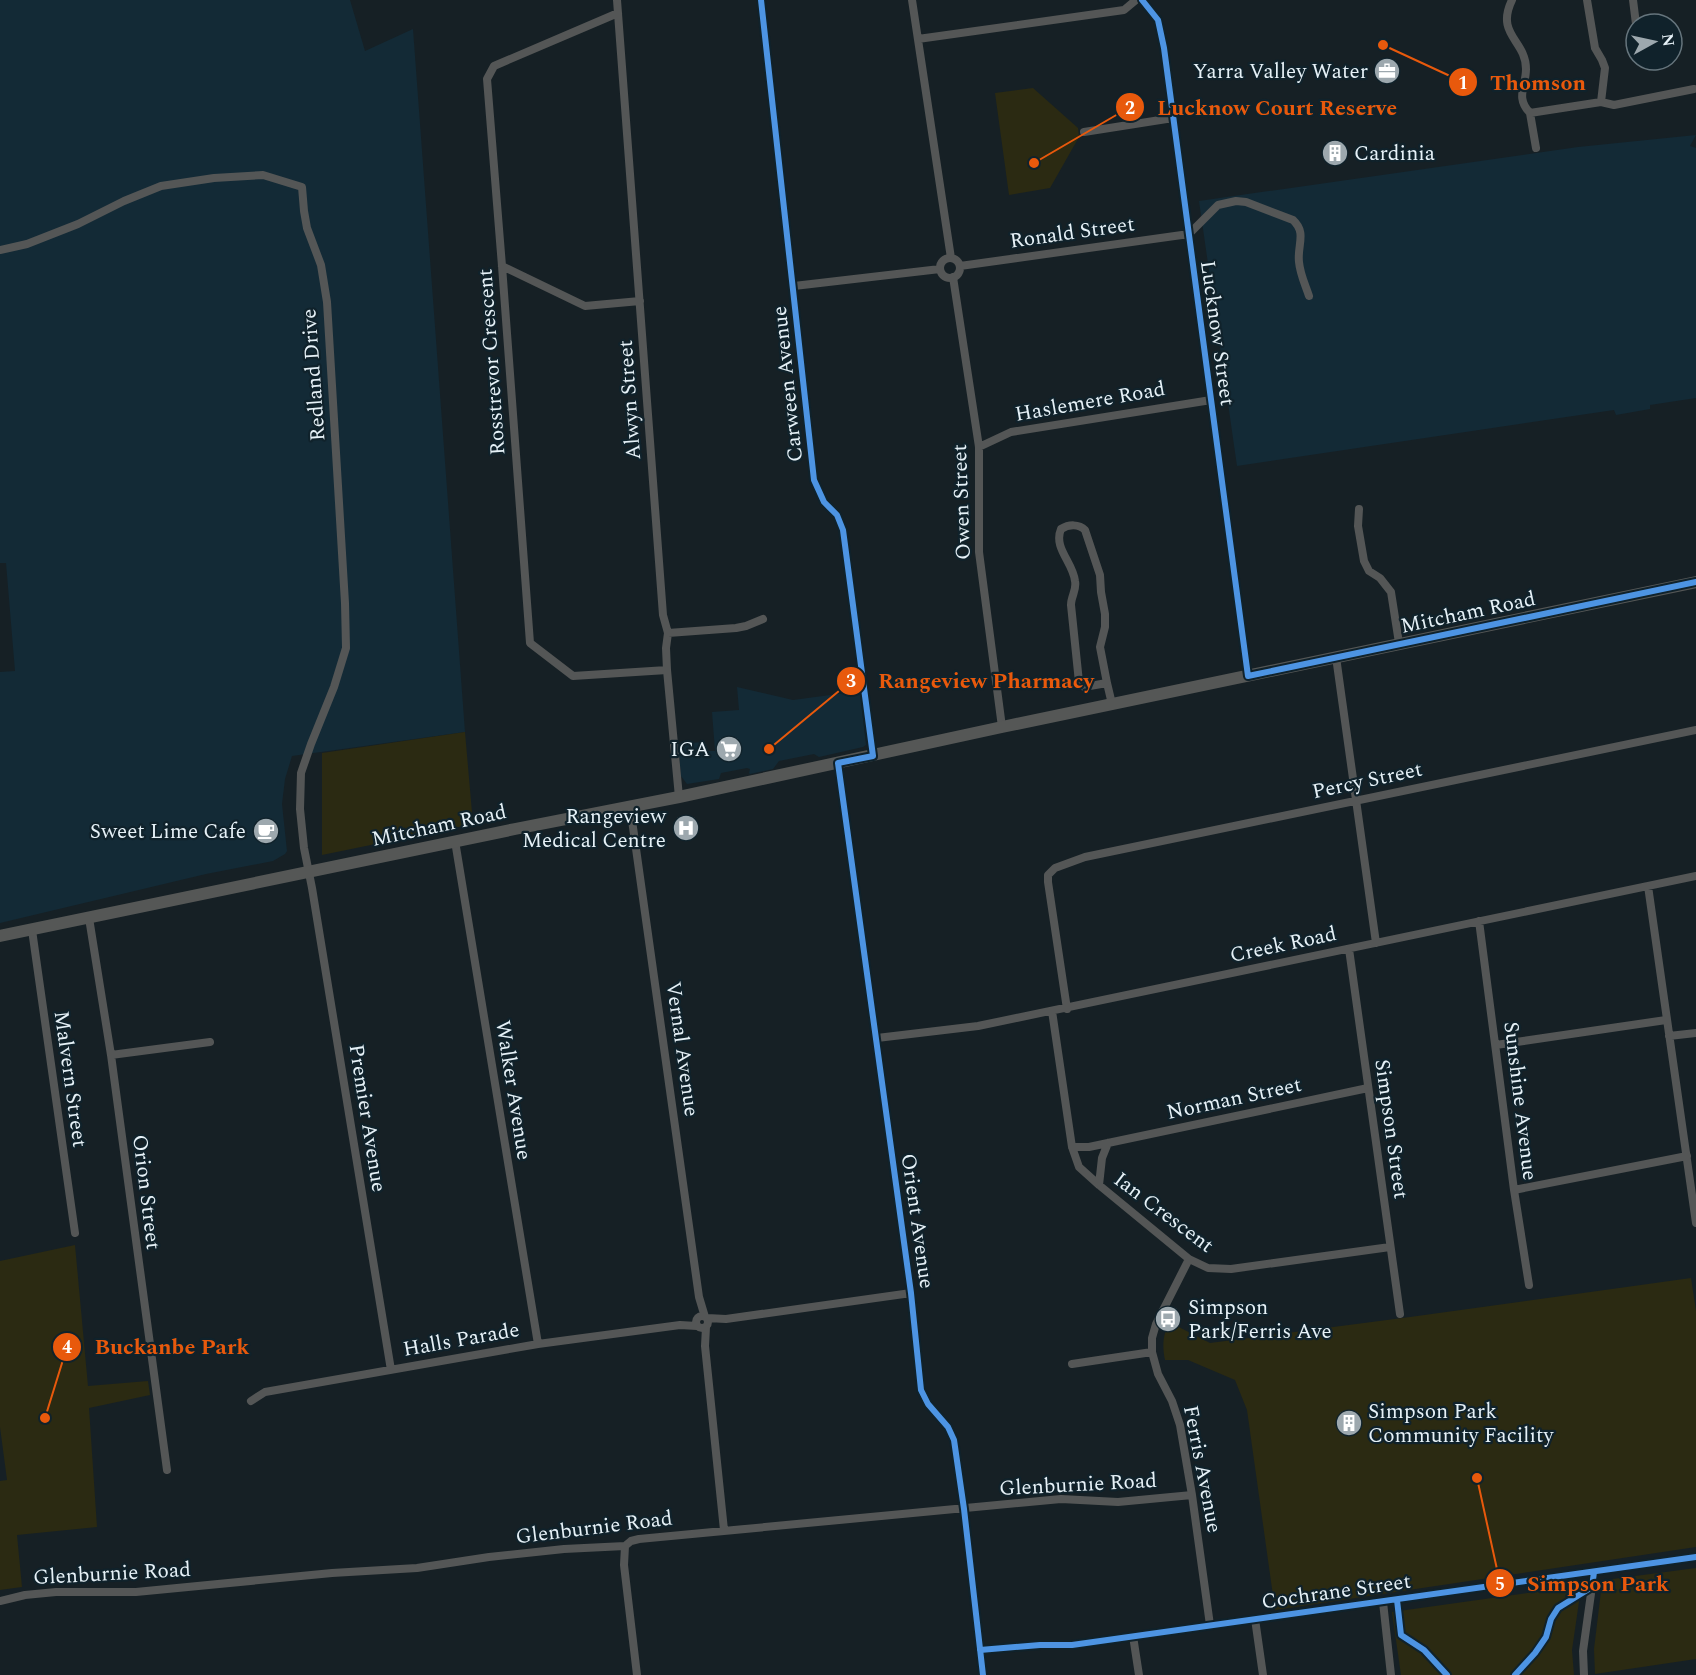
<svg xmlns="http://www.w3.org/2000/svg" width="1696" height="1675" font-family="Spectral,serif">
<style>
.built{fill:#132a36}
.green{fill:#2b2a12}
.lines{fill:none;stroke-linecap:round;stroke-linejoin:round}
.street{stroke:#545656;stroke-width:8}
.primary{stroke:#555756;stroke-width:12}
.cycleway-casing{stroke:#10222b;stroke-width:10}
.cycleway{stroke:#4d94e3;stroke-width:6}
.labels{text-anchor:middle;stroke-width:4.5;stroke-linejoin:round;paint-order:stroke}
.poi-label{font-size:21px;fill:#e6f1f7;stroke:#10222b;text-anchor:end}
.street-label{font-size:21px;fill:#e6f1f7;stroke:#10222b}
.leader{fill:none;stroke:#e8590c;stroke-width:2}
.callout-dot{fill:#e8590c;stroke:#10222b;stroke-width:2}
.mark-label{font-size:18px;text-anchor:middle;font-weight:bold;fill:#fff}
.callout-label{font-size:22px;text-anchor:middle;font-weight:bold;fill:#e8590c;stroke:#10222b;stroke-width:4.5;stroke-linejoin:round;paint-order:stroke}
</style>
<rect width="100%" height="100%" fill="#162025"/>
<path class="built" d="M0 0H350L365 51 413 29 465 732 292 756 285 779 282 804 287 851 285 854 273 861 206 874 0 923V672L15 671 6 563H0Z
M1696 135 1690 146 1696 148V398L1650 405V409L1616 415 1614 410 1237 466 1199 201 1578 147Z
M737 687 793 700 860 691 866 745 863 747 819 757 814 754 779 761 773 769 750 774 749 773 750 769 747 768 721 773 719 779 687 784 681 776 678 744 703 742 706 744 707 751H715L712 712 739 710Z"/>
<path class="green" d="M1033 88 1078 128 1079 137 1050 188 1009 195 995 93Z
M465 732 473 824 322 855V753Z
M75 1245 88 1386 148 1381 150 1395 89 1408 97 1527 17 1535 22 1587 0 1590V1481L7 1480 0 1427V1261Z
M1691 1278 1696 1311V1547L1275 1610 1247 1410 1235 1380 1188 1360H1165C1162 1345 1163 1336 1169 1322L1210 1343 1410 1317Z
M1696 1568V1659L1595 1674 1594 1649 1602 1583 1605 1580Z
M1577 1586 1581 1588 1572 1650 1574 1675H1401L1392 1612Z"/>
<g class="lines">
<path class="street" d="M617 0 663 615 668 633 666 648 667 670 679 797
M761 0 814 480 824 502 837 515 843 530 873 756
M912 0 951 258
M1142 0 1158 20 1164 48 1248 676
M1512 0C1495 35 1526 40 1526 69 1526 87 1515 97 1530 113L1601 102 1605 68 1602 60 1595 48 1587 0
M1633 0 1636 24
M618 13 494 66 487 79 502 266 530 643 573 676 667 670
M918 39 1124 10 1136 0
M1631 48H1636
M1601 102 1614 105 1694 89
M1530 113 1536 148
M1084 132 1173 118
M0 250 27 244 78 224 124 201 161 186 214 178 263 175 302 187 304 211 307 228 321 265 327 302 345 603 346 648 334 687 311 744 301 773 300 809 304 848 312 888 391 1370
M940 268a10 10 0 1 1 20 0a10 10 0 1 1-20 0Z
M502 266 585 306 640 301
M960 266 1189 234 1218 205 1236 201 1246 202 1293 220C1307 233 1297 245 1299 262 1300 274 1305 284 1309 296
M953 277 979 447V552L1002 727
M794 286 940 269
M979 447 1011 432 1211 400
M1359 509 1358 526 1364 561 1369 571 1380 578 1391 592 1399 643
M668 633 736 628 746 626 763 619
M1336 657 1376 943
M1107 683 1100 647 1105 627V614L1101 592 1100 575 1085 530C1079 524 1069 524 1061 529 1053 548 1073 562 1075 581 1077 590 1071 596 1071 605L1079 682 1084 687 1107 683 1112 704
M838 763 911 1293 921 1390 928 1404 948 1427 954 1440 964 1509 983 1675
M630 806 699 1297 705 1317
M455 841 538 1344
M1648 886 1696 1223
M89 918 111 1055 167 1470
M1479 921 1514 1190 1529 1285
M32 930 75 1233
M1349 949 1400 1314
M1067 1009 1048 882V875L1055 868 1085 857 1696 730
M1052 1011 1072 1147 1079 1167 1099 1185 1189 1259 1208 1268 1231 1269 1390 1247
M1669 1036 1696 1033
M877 1038 978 1026 1696 876
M1496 1045 1666 1020
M111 1055 210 1042
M1072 1147H1089L1368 1088
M1099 1185 1102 1158 1108 1143
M1514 1190 1687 1156
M1189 1259 1156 1324 1152 1338V1352L1158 1374 1172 1401 1180 1425 1192 1495 1210 1625
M696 1322a6 6 0 1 1 12 0a6 6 0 1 1-12 0Z
M707 1318 726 1319 911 1293
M706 1327 705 1346 724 1530
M1072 1364 1152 1352
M251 1401 265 1392 538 1344 680 1325 697 1326
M625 1546 624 1565 637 1675
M0 1601 25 1595 56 1592H136L332 1573 417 1568 489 1557 564 1549 625 1546 631 1541 639 1539 1061 1499 1118 1502 1192 1495
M1383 1602 1391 1675
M1255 1619 1263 1675
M1133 1636 1139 1675
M980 1650 1040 1645H1072L1696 1557
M1584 1675 1583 1651 1594 1572"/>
<path class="primary" d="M0 936 515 829 679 797 1002 727 1696 582"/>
<g class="cycleway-casing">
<path id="cycleway" d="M761 0 814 480 824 502 837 515 843 530 873 756 838 763 911 1293 921 1390 928 1404 948 1427 954 1440 964 1509 983 1675
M1142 0 1158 20 1164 48 1248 676 1696 582
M1397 1600 1401 1635 1424 1650 1447 1675
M980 1650 1040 1645H1072L1696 1557
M1515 1675 1535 1653 1546 1637 1551 1619 1558 1608 1592 1587 1594 1572"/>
</g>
<use href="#cycleway" class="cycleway"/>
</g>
<defs>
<g id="office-disc" transform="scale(1.35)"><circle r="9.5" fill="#9da8ae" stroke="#10222b"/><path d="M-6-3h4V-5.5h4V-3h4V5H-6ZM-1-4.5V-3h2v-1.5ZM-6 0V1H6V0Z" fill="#fff"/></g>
<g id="building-disc" transform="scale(1.35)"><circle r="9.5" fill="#9da8ae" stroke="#10222b"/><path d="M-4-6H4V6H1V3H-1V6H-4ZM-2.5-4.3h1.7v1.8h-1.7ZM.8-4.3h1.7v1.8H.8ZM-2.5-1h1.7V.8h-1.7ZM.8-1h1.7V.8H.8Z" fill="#fff"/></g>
<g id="supermarket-disc" transform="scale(1.35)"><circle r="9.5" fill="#9da8ae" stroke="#10222b"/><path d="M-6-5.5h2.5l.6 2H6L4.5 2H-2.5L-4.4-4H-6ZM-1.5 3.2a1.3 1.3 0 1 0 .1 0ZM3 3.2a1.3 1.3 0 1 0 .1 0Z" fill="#fff"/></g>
<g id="hospital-disc" transform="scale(1.35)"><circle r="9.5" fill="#9da8ae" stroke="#10222b"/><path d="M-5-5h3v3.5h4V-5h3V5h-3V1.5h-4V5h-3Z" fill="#fff"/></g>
<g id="cafe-disc" transform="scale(1.35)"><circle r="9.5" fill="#9da8ae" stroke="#10222b"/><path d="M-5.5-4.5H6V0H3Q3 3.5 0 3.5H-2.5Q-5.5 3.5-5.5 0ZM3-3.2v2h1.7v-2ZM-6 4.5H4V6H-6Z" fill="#fff"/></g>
<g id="bus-disc" transform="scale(1.35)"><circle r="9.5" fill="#9da8ae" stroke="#10222b"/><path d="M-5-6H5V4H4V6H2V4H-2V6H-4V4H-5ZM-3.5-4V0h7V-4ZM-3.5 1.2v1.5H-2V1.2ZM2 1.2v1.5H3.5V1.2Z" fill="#fff"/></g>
</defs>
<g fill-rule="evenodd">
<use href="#office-disc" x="1387" y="71"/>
<use href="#building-disc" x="1335" y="153"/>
<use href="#supermarket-disc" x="729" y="749"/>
<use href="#hospital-disc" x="686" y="828"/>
<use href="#cafe-disc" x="266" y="831"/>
<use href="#bus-disc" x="1168" y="1319"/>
<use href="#building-disc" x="1349" y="1423"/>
</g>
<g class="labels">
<g class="poi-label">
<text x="1368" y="78">Yarra Valley Water</text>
<text x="1354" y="160" text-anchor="start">Cardinia</text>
<text x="710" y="756">IGA</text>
<text x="666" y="823">Rangeview<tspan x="666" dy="24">Medical Centre</tspan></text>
<text x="246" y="838">Sweet Lime Cafe</text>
<text x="1188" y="1314" text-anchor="start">Simpson<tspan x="1188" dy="24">Park/Ferris Ave</tspan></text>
<text x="1368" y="1418" text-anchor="start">Simpson Park<tspan x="1368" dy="24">Community Facility</tspan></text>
</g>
<g class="street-label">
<text transform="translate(1072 232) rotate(-8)" y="7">Ronald Street</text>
<text transform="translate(1218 333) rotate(82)" y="7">Lucknow Street</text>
<text transform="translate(491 362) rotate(-94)" y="7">Rosstrevor Crescent</text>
<text transform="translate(313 375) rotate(-94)" y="7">Redland Drive</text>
<text transform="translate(787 384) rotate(-96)" y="7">Carween Avenue</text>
<text transform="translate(629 400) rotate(-94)" y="7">Alwyn Street</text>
<text transform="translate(1090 401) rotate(-10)" y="7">Haslemere Road</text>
<text transform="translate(961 502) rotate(-92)" y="7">Owen Street</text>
<text transform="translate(1468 612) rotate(-12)" y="7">Mitcham Road</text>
<text transform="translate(1367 780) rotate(-12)" y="7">Percy Street</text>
<text transform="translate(439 825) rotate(-12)" y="7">Mitcham Road</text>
<text transform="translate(1283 944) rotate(-12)" y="7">Creek Road</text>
<text transform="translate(683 1049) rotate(82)" y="7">Vernal Avenue</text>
<text transform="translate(71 1079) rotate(82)" y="7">Malvern Street</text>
<text transform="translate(514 1090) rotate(81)" y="7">Walker Avenue</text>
<text transform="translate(1234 1098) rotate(-12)" y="7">Norman Street</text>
<text transform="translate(1521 1101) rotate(83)" y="7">Sunshine Avenue</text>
<text transform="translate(368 1118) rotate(81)" y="7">Premier Avenue</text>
<text transform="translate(1392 1129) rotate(82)" y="7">Simpson Street</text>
<text transform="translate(147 1192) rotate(83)" y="7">Orion Street</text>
<text transform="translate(1164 1212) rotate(37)" y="7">Ian Crescent</text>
<text transform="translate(918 1221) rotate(82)" y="7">Orient Avenue</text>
<text transform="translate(461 1339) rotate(-10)" y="7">Halls Parade</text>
<text transform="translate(1203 1469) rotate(79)" y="7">Ferris Avenue</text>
<text transform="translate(1078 1484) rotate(-3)" y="7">Glenburnie Road</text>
<text transform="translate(594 1527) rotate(-7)" y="7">Glenburnie Road</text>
<text transform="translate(112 1573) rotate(-3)" y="7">Glenburnie Road</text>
<text transform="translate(1336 1591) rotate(-8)" y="7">Cochrane Street</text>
</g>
</g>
<path class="leader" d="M1383 45L1463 82M1034 163L1130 107M769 749L851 681M45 1418L67 1347M1477 1478L1500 1583"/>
<g class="callout-dot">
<circle cx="1383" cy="45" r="6"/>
<circle cx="1034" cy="163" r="6"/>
<circle cx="769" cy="749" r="6"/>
<circle cx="45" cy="1418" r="6"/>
<circle cx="1477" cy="1478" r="6"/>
<circle cx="1463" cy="82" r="15"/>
<circle cx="1130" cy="107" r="15"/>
<circle cx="851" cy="681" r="15"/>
<circle cx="67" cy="1347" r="15"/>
<circle cx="1500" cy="1583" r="15"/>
</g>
<g class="mark-label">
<text x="1463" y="89">1</text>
<text x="1130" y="114">2</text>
<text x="851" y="687">3</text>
<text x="67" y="1353">4</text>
<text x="1500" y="1590">5</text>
</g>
<g class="callout-label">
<text x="1538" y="90">Thomson</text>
<text x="1277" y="115">Lucknow Court Reserve</text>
<text x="986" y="688">Rangeview Pharmacy</text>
<text x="172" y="1354">Buckanbe Park</text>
<text x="1598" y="1591">Simpson Park</text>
</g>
<g transform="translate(1654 42) rotate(82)"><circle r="28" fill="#10222b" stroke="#66757d" stroke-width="1.5"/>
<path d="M0-4.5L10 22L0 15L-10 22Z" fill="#9da8ae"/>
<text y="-9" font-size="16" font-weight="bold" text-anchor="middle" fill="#e6f1f7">N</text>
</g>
</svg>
